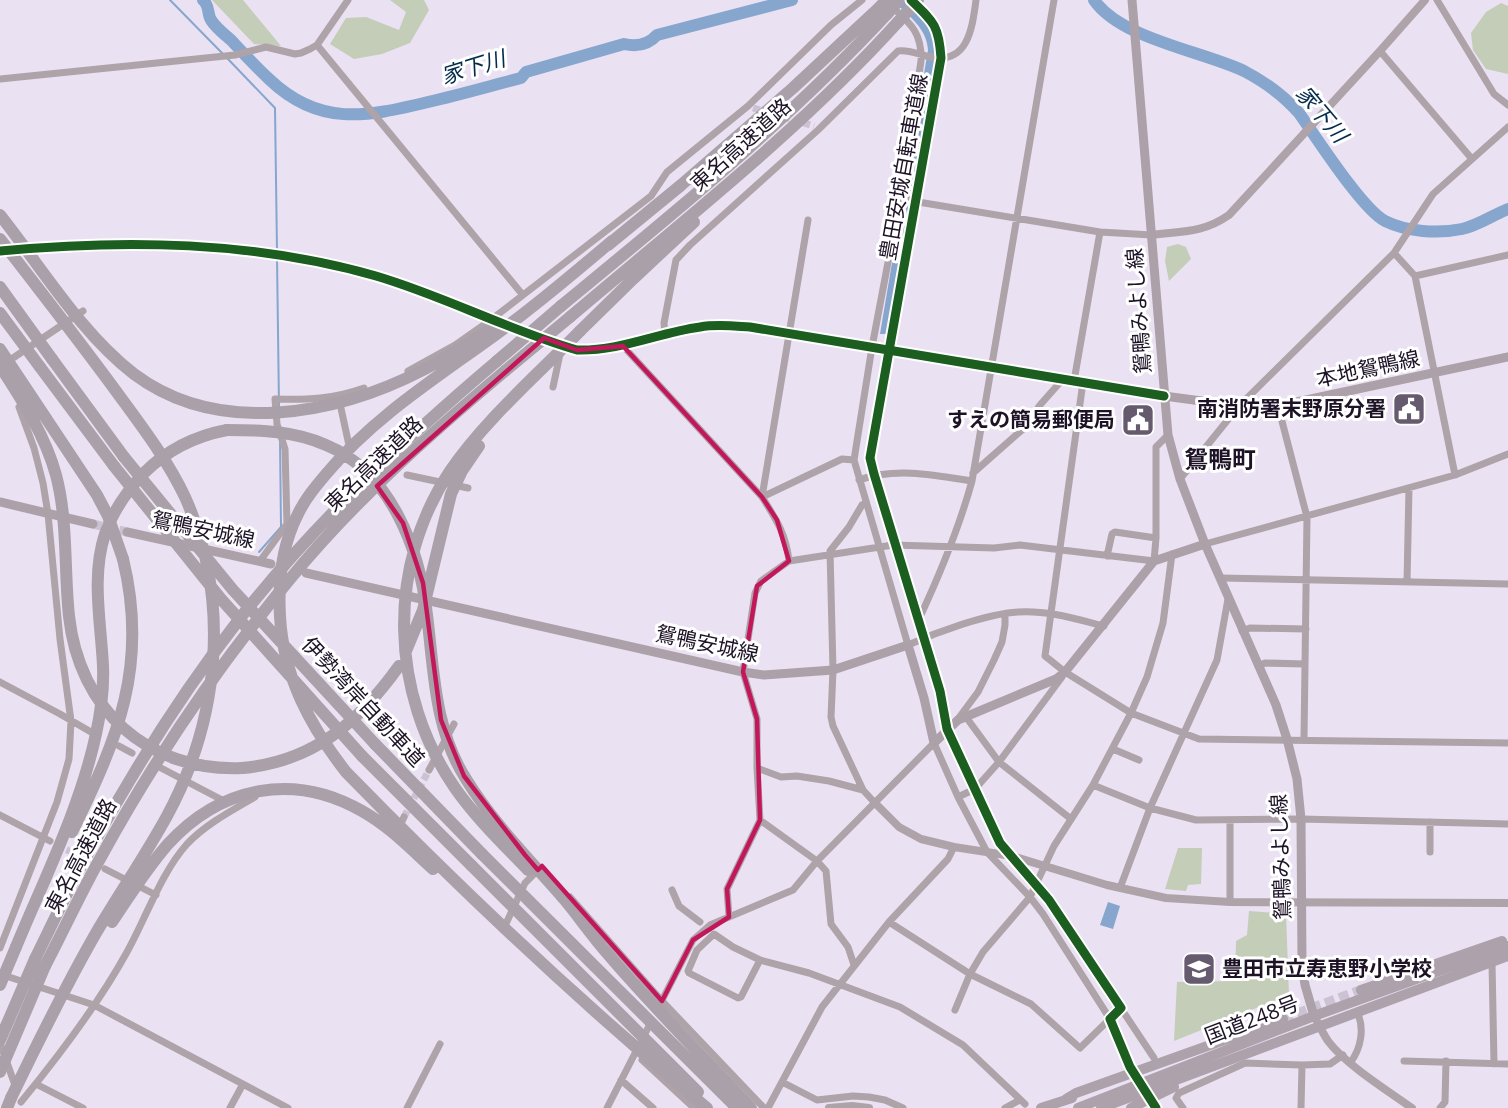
<svg xmlns="http://www.w3.org/2000/svg" width="1508" height="1108" font-family="'Open Sans','Noto Sans JP',sans-serif">
<style>
.green{fill:#c3cdb8}
.water{fill:#86a6cd}
.lines{fill:none;stroke-linecap:round;stroke-linejoin:round}
.stream{stroke:#86a6cd;stroke-width:2}
.river{stroke:#86a6cd;stroke-width:12}
.minor-tunnel{stroke:#cbc2d4;stroke-width:7;stroke-dasharray:7 3.5;stroke-linecap:butt}
.secondary-tunnel{stroke:#cbc2d4;stroke-width:9;stroke-dasharray:9 4.5;stroke-linecap:butt}
.trunk-tunnel{stroke:#cbc2d4;stroke-width:10;stroke-dasharray:10 5;stroke-linecap:butt}
.minor{stroke:#ada3a8;stroke-width:7}
.tertiary{stroke:#ada3a8;stroke-width:8}
.secondary{stroke:#ada1a9;stroke-width:9}
.trunk{stroke:#ada2ac;stroke-width:10}
.motorway{stroke:#aaa0a9;stroke-width:12}
.motorway-bridge{stroke:#aaa0a9;stroke-width:12}
.cycleway-casing{stroke:#fff;stroke-width:13}
.cycleway{stroke:#1b5e20;stroke-width:9}
.marked{fill:none;stroke:#c2185b;stroke-width:4.5;stroke-linejoin:round}
.labels{text-anchor:middle;stroke-width:6;stroke-linejoin:round;paint-order:stroke}
.street-label{font-size:21px;fill:#1d1226;stroke:#fff}
.poi-label{font-size:21px;font-weight:bold;fill:#1d1226;stroke:#fff;text-anchor:end}
.water-label{font-size:22px;font-style:italic;fill:#042b4b;stroke:#fff}
.quarter-label{font-size:24px;font-weight:bold;fill:#1d1226;stroke:#fff}
</style>
<rect width="100%" height="100%" fill="#eae1f3"/>
<path class="green" d="M212 0H243L281 46 254 44Z
M390 0H424L429 10 410 43 382 54 354 59 330 44 346 18 366 17 399 30 406 12Z
M1501 3 1508 6V74L1486 69 1473 50 1471 33 1486 12Z
M1178 244 1186 247 1191 259 1169 281 1165 261 1167 247Z
M1178 848H1202L1201 884 1188 885 1186 891 1165 889Z
M1249 911 1286 914 1289 995 1174 1041 1177 982 1235 981 1236 941 1247 935Z"/>
<path class="water" d="M892 0H907C925 17 937 26 938 52L891 325 889 334H880L928 50C927 28 908 15 892 0Z
M1108 902 1120 906 1113 929 1100 925Z"/>
<g class="lines">
<path class="stream" d="M170 0 223 54
M227 58 275 108 277 251
M277 257 279 407
M259 552 281 527 280 440"/>
<path class="river" d="M203 0C210 6 207 14 211 20 216 28 224 34 231 40 243 53 256 67 269 79 319 127 366 117 428 102 459 95 490 86 521 78L526 72 624 44C637 47 648 45 657 35L792 0
M1094 0C1121 39 1202 51 1244 71 1265 82 1284 96 1299 113 1316 137 1362 209 1385 221 1407 232 1438 234 1462 229 1477 226 1493 215 1508 209"/>
<path class="minor-tunnel" d="M753 108 814 126
M404 817 429 770
M57 845 88 860"/>
<path class="secondary-tunnel" d="M93 524 127 532"/>
<path class="trunk-tunnel" d="M1283 1019 1361 990"/>
<path class="minor" d="M1437 0 1494 94 1508 105
M891 6C910 23 922 32 921 61L900 199 872 347 854 460 908 645C937 632 986 614 1018 612 1047 610 1076 619 1104 626
M317 45 522 294
M1380 51 1472 159
M0 79 235 55 266 47 295 54 301 53 310 49 317 45 348 0
M900 199 1100 232 1152 235
M1394 253 1415 276 1455 475
M1415 276 1508 255
M665 335 664 323 676 260 690 245 818 130 898 51C908 50 916 53 926 56 967 67 972 31 976 0
M623 346 762 497C776 519 786 534 789 561
M890 350 870 458 940 691 947 729 1000 843 1049 900 1154 1058
M7 362 83 311
M408 371 455 345 492 319 651 196 667 172 748 106 831 25 862 0
M1074 381 1100 232
M1083 382 1045 656 1065 672 1131 713 1199 739 1508 743
M553 387 560 354
M339 399 350 450
M1278 406 1307 517 1304 739
M973 473 1023 429 1040 405 1063 379
M407 475 468 488
M1180 479 1239 406 1394 253 1433 194 1508 127
M859 480C895 467 935 475 972 481
M762 497 808 220
M762 497 842 459 854 460
M866 503 862 505 849 527 830 551 833 670 831 717 833 726 863 790 874 802
M1205 544 1455 475 1508 454
M1107 556 1112 534 1115 532 1156 538
M260 561 287 524 285 449 277 424 275 399C308 400 333 399 364 388
M1220 578 1508 584
M1407 582 1409 488
M919 619C940 574 959 528 972 481L1054 0
M1242 631 1250 628 1306 629
M1258 666 1265 663 1305 664
M0 682 60 714 91 732
M966 717 999 762 1071 819
M958 719 978 692 994 660 1002 642 1005 625V614
M119 746 132 753
M1113 749 1139 760
M161 768 226 802
M757 768 781 777 797 776 829 781 863 790
M429 770 454 724
M1093 785 1150 808 1196 820 1301 819 1508 824
M958 797 975 789 999 762 1062 677
M0 815 50 841
M760 820 817 861 826 871 831 924 848 947 854 965
M399 828 404 817
M1430 852V822
M105 869 156 895
M1120 888 1150 808 1217 660 1228 599
M672 890 679 906 700 922
M570 897 662 1001 764 1108
M1230 902V820
M729 917 727 889 760 820 757 768V719L743 672 755 593 761 581 789 561 893 545 994 548 1020 545 1154 561 1156 538V447L1168 435
M889 922 970 974 1031 1004 1080 1048 1121 1008
M503 930 525 883 540 868
M0 948 57 802 69 759 71 721 60 639 48 514 43 483 34 448 19 407
M760 960 741 997 738 998 689 973 688 971 697 950 714 934 733 947 760 960 809 973 900 1007 963 1045 1025 1104
M1492 962 1494 1064
M3 975 94 1005 288 1108
M657 1010 693 940 710 925 793 890 817 861 934 743 958 797 987 852 1030 897 1043 914 1110 1019 1130 1067
M955 1010 970 974 983 952 1030 897 1054 846 1093 785 1131 713 1147 677 1163 623 1172 554
M0 1043 16 1088
M642 1060 694 1108
M1404 1061 1508 1064
M1350 1063C1361 1049 1365 1028 1357 1012
M621 1080 653 1108
M782 1082 817 1100 853 1096 869 1097 885 1100 903 1108
M36 1084 83 1108
M21 1102C58 1057 99 1003 127 952 146 918 161 873 187 844 206 824 231 811 255 797
M1154 1105 1156 1108
M230 1108 243 1084
M407 1108 440 1044
M607 1108 651 1022
M768 1108 822 1007 889 922 948 859 954 847
M1005 1108 1020 1100
M1183 1108 1176 1098 1179 1093 1245 1063 1302 1065
M1301 1108 1302 1065 1330 1064 1343 1055
M1440 1108 1445 1102 1446 1061"/>
<path class="tertiary" d="M1152 235C1183 231 1203 233 1229 215L1380 51 1425 0
M0 251C126 239 253 241 376 276 444 296 508 330 577 350 621 351 657 333 700 327 717 324 733 326 750 327L1164 396
M874 802 899 827 921 839 954 847 1012 856 1107 885 1166 898 1230 902 1508 903
M1314 1016C1319 1024 1323 1034 1328 1041 1345 1064 1388 1091 1412 1108
M829 1108 852 1106 869 1108"/>
<path class="secondary" d="M1132 0 1168 435 1180 479 1205 544 1276 705 1287 739 1297 779 1301 819 1302 964 1305 985 1314 1016
M1164 396 1239 406H1278L1508 357
M0 502 93 524
M127 532 271 564
M306 573 743 672 764 675 833 670 908 645 924 698 934 743 958 720 1056 679 1065 672 1154 561 1205 544"/>
<path class="trunk" d="M1361 990 1502 941
M1066 1099 1076 1093 1283 1019
M1041 1108 1072 1098
M1078 1108 1314 1016 1508 946
M1101 1108 1508 956
M1131 1108 1174 1087"/>
<path class="motorway" d="M680 186 793 88 880 7
M561 306C674 213 788 121 887 14
M570 317C682 222 799 131 898 22
M580 331 633 279 694 222
M52 359 124 457
M40 367 114 466
M375 744 482 854
M362 756 471 865
M242 768C313 762 359 722 399 666
M72 832C118 738 149 665 123 559
M16 947C45 877 80 808 96 734 101 711 104 688 103 666 101 623 91 576 105 534 113 511 127 491 144 473 167 450 195 436 227 430
M35 959C53 923 70 885 90 850 134 769 184 690 241 617 316 522 405 439 497 361
M45 966C64 930 81 892 101 857 155 758 218 666 290 579 353 502 429 435 505 371
M7 1108 11 1098"/>
<path class="motorway-bridge" d="M880 7 886 0
M887 14 899 0
M898 22 918 0
M0 215C42 268 80 332 134 374 218 437 336 415 423 370 448 357 472 341 496 325
M0 239C42 293 84 347 124 402 146 432 169 463 185 497 231 600 220 718 167 816 145 856 119 894 96 933 65 987 38 1042 11 1098
M612 241C574 273 536 306 495 335 436 378 374 417 327 473 316 486 305 499 298 514 282 545 278 582 280 616 283 676 310 726 346 772 461 890 581 1003 707 1108
M608 245 680 186
M0 287 52 359
M0 313 40 367
M0 349 97 495 108 516 123 559
M497 361 561 306
M0 366C22 400 45 435 56 475 68 520 64 570 69 616 79 709 147 772 242 768
M505 371 570 317
M227 430C261 430 295 431 326 445 391 472 420 550 427 615 434 670 434 729 466 779 493 823 530 860 564 899 579 917 592 936 607 953 653 1007 703 1057 751 1108
M124 457 233 590 375 744
M114 466 221 599 362 756
M406 651 423 610 451 494 462 471 479 446
M482 854 737 1108
M471 865 698 1092
M528 870C503 844 476 818 455 788 390 694 386 567 450 471 485 420 537 375 580 331
M112 922C130 895 147 868 168 844 221 786 294 772 362 811 389 826 411 849 433 869
M0 985 16 947
M0 1040 35 959
M0 1072 45 966"/>
<g class="cycleway-casing">
<path id="cycleway" d="M911 0C934 22 939 26 941 58L870 458 874 474 940 691 947 729 1000 843 1049 900 1121 1008 1110 1019 1130 1067 1156 1108
M0 251C126 239 253 241 376 276 444 296 508 330 577 350 621 351 657 333 700 327 717 324 733 326 750 327L1164 396"/>
</g>
<use href="#cycleway" class="cycleway"/>
</g>
<path class="marked" d="M544 338 577 350 623 346 762 497 777 520 789 561 757 586 743 672 757 719 760 820 727 889 729 917 693 940 662 1001 542 866 538 870 525 855 464 776 441 720 423 583 403 523 377 486Z"/>
<defs>
<g id="civic-square" transform="scale(1.725)"><rect x="-9" y="-9" width="18" height="18" rx="4" fill="#655a6e" stroke="#fff"/><path d="M-.6-6.5H3V-4.5H.6V-3L4-1V1h2V6H-6V1h2V-1L-.6-3ZM-1.2 2.5V6h2.4V2.5Z" fill="#fff"/></g>
<g id="school-square" transform="scale(1.725)"><rect x="-9" y="-9" width="18" height="18" rx="4" fill="#655a6e" stroke="#fff"/><path d="M0-5L7-2L0 1L-7-2ZM-4 1L0 2.5L4 1V4Q0 6-4 4Z" fill="#fff"/></g>
</defs>
<g fill-rule="evenodd">
<use href="#civic-square" x="1409" y="409"/>
<use href="#civic-square" x="1138" y="420"/>
<use href="#school-square" x="1199" y="969"/>
</g>
<g class="labels">
<g class="street-label">
<text transform="translate(741 145) rotate(-42)" y="7">東名高速道路</text>
<text transform="translate(904 167) rotate(-80)" y="7">豊田安城自転車道線</text>
<text transform="translate(1139 311) rotate(-94)" y="7">鴛鴨みよし線</text>
<text transform="translate(1368 369) rotate(-12)" y="7">本地鴛鴨線</text>
<text transform="translate(374 464) rotate(-44)" y="7">東名高速道路</text>
<text transform="translate(203 530) rotate(12)" y="7">鴛鴨安城線</text>
<text transform="translate(707 644) rotate(12)" y="7">鴛鴨安城線</text>
<text transform="translate(363 702) rotate(47)" y="7">伊勢湾岸自動車道</text>
<text transform="translate(81 856) rotate(-62)" y="7">東名高速道路</text>
<text transform="translate(1281 857) rotate(-92)" y="7">鴛鴨みよし線</text>
<text transform="translate(1252 1020) rotate(-21)" y="7">国道248号</text>
</g>
<g class="poi-label">
<text x="1386" y="416">南消防署末野原分署</text>
<text x="1115" y="427">すえの簡易郵便局</text>
<text x="1222" y="976" text-anchor="start">豊田市立寿恵野小学校</text>
</g>
<g class="water-label">
<text transform="translate(473 67) rotate(-17)" y="8">家下川</text>
<text transform="translate(1322 114) rotate(50)" y="8">家下川</text>
</g>
<g class="quarter-label">
<text x="1220" y="468">鴛鴨町</text>
</g>
</g>
</svg>
